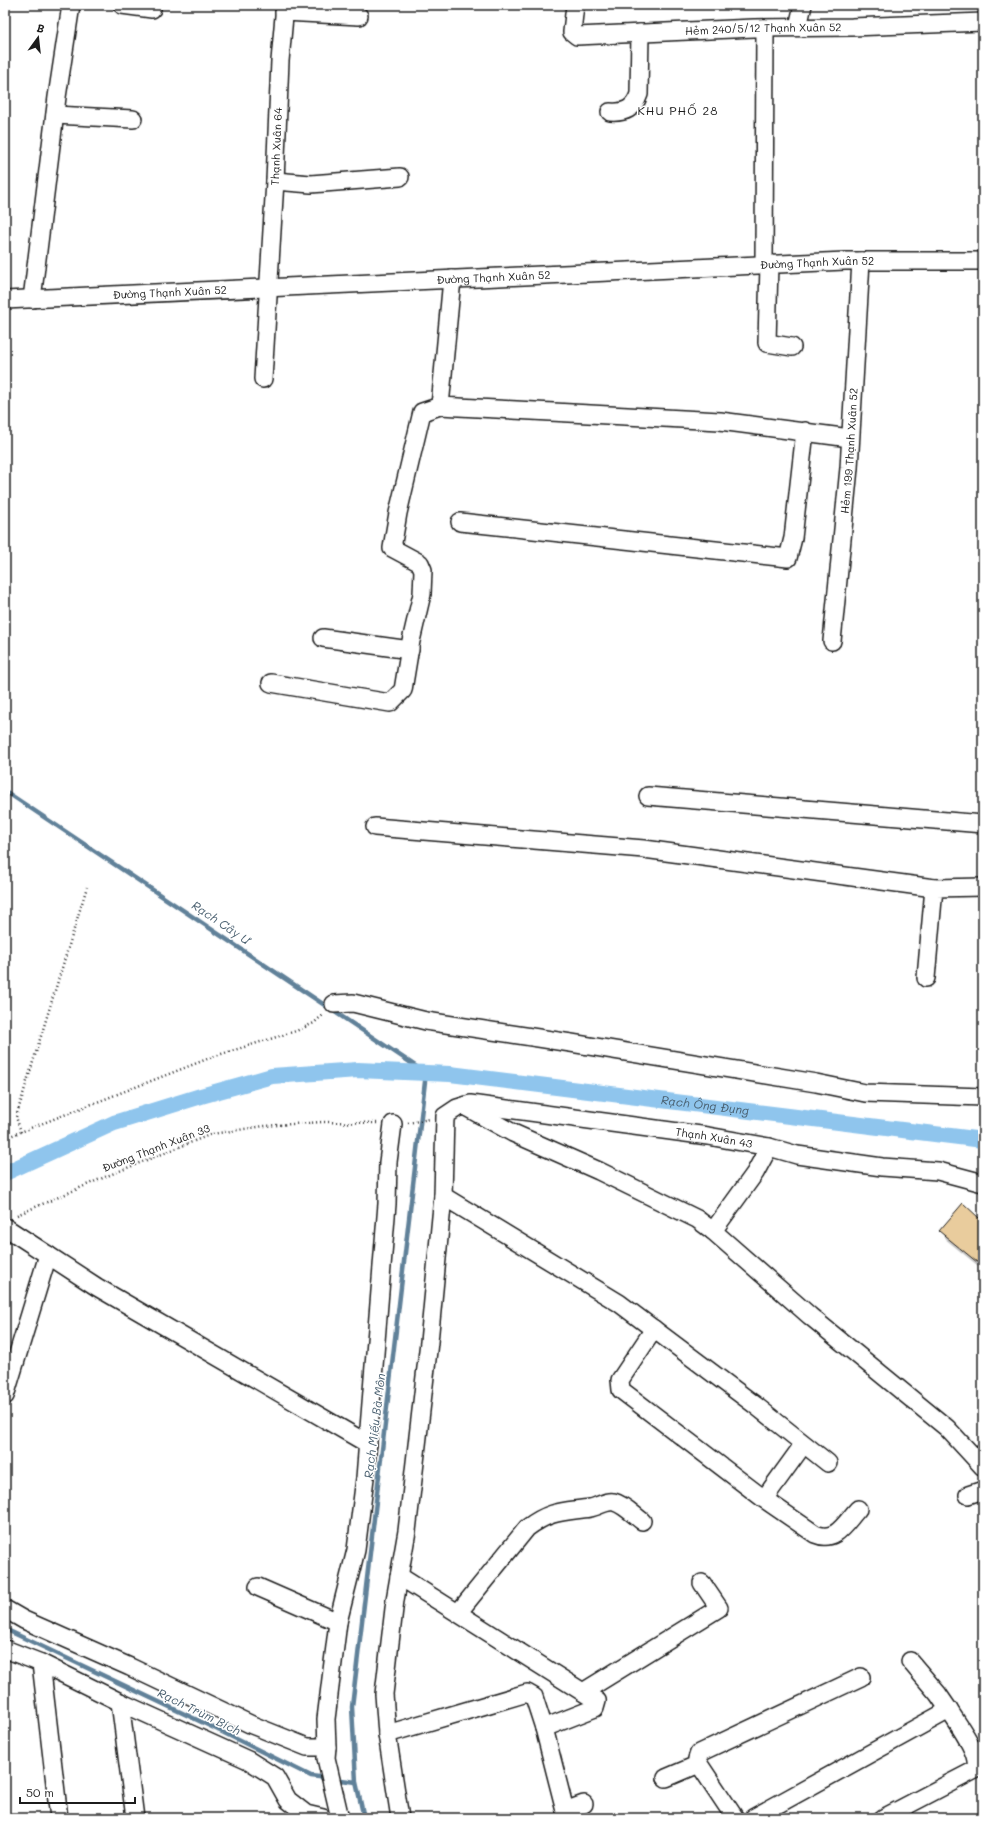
<svg xmlns="http://www.w3.org/2000/svg" width="988" height="1823" font-family="Mali,sans-serif">
<style>
.shadow{fill:#0003}
.lines{fill:none;stroke-linecap:round;stroke-linejoin:round}
.stream{stroke:#618199;stroke-width:4.5}
.canal{stroke:#8fc5ed;stroke-width:16}
.building{fill:#e9cc9d;stroke:#1c1c1c}
.minor-casing{stroke:#1c1c1c;stroke-width:20}
.path{stroke:#1c1c1c;stroke-width:2.5;stroke-dasharray:1 3;stroke-linecap:butt}
.minor{stroke:#fff;stroke-width:17}
.labels{text-anchor:middle;stroke-width:3;stroke-linejoin:round;paint-order:stroke}
.street-label{font-size:11px;fill:#1c1c1c;stroke:#fff}
.neighbourhood-label{font-size:12px;letter-spacing:1px;fill:#1c1c1c;stroke:#fff}
.water-label{font-size:12px;font-style:italic;fill:#4a6070;stroke:#fff}
</style>
<rect width="100%" height="100%" fill="#fff"/>
<filter id="ink" filterUnits="userSpaceOnUse"><feTurbulence type="fractalNoise" baseFrequency=".025" numOctaves="2"/><feDisplacementMap in="SourceGraphic" scale="8" xChannelSelector="R" yChannelSelector="G"/><feConvolveMatrix kernelMatrix="1 2 1 2 8 2 1 2 1" color-interpolation-filters="sRGB"/></filter>
<g filter="url(#ink)">
<path class="shadow" d="M983 1217V1270L945 1239 941 1231Z"/>
<g class="lines">
<path class="stream" d="M5 791 426 1073 352 1707 356 1782 364 1818
M5 1629 212 1727 311 1776 327 1778
M334 1779 356 1782"/>
<path class="canal" id="s1" d="M5 1173 114 1123 201 1096 272 1076 358 1070 450 1074 983 1140"/>
</g>
<path class="building" d="M963 1203 979 1218 983 1215V1267L939 1231Z"/>
<g class="lines">
<g class="minor-casing">
<g id="minor">
<path d="M122 5 152 9"/>
<path id="s2" d="M575 5 572 32 577 36 754 28 852 27 983 22"/>
<path d="M284 12 359 16"/>
<path d="M798 27 803 5"/>
<path d="M610 112C625 113 634 109 639 94L640 33"/>
<path d="M55 115 133 119"/>
<path d="M275 181 311 184 400 177"/>
<path d="M764 264 765 28"/>
<path d="M769 264 767 343 792 347"/>
<path d="M452 279 440 406 720 421 850 438"/>
<path d="M32 299 57 97 71 5"/>
<path id="s3" d="M5 300 845 261H983"/>
<path id="s4" d="M263 379 275 181 280 61 285 5"/>
<path d="M460 522 788 558 793 538 805 431"/>
<path d="M323 638 410 650"/>
<path id="s5" d="M832 641 849 468 861 261"/>
<path d="M271 683 390 703 403 690 411 641 422 594 423 570 420 563 392 548 398 513 422 412 440 406"/>
<path d="M648 796 983 824"/>
<path d="M375 827 644 849 934 888"/>
<path d="M926 978 934 888 983 887"/>
<path d="M334 1004 353 1003 426 1021 571 1043 816 1083 865 1093 983 1097"/>
<path d="M466 1107 513 1133 599 1171 697 1219 713 1231 755 1173 769 1147"/>
<path d="M443 1196 619 1303 755 1405 828 1463"/>
<path d="M5 1227 97 1287 368 1444"/>
<path d="M713 1231 810 1316 947 1428 983 1467"/>
<path d="M654 1329 620 1380 621 1390 764 1499 815 1534C836 1543 845 1523 858 1509"/>
<path d="M5 1396 48 1255"/>
<path d="M968 1495 983 1490"/>
<path d="M764 1499 803 1445"/>
<path d="M399 1576 597 1701 595 1708 544 1728"/>
<path d="M258 1587 338 1622"/>
<path d="M5 1609 24 1620 130 1667 252 1725 307 1747H327L326 1719 338 1622 356 1550 365 1478 387 1204 388 1162 393 1124"/>
<path d="M458 1613 527 1528C551 1510 563 1512 590 1508 598 1507 606 1500 614 1502 623 1504 634 1515 642 1521"/>
<path d="M5 1649 41 1663 120 1702 248 1760 275 1777 288 1800 306 1814 323 1818"/>
<path d="M910 1661 938 1694 949 1710"/>
<path d="M41 1663 59 1818"/>
<path d="M583 1692 719 1608 702 1583"/>
<path d="M120 1702 135 1818"/>
<path d="M387 1734 527 1693 534 1697 544 1728 567 1818"/>
<path d="M327 1747 326 1758 340 1818"/>
<path d="M666 1778 699 1764"/>
<path d="M565 1811 584 1804"/>
<path id="s6" d="M400 1818 387 1734 384 1694 395 1600 407 1531 429 1342 443 1196 445 1116 457 1108 470 1104 708 1136 769 1147 797 1155 882 1167 938 1171 983 1183"/>
<path d="M735 1818 699 1764 697 1759 699 1753 861 1677"/>
<path d="M753 1818 949 1710C957 1724 982 1754 975 1770L883 1818"/>
</g>
</g>
<path class="path" d="M408 1123 430 1119
M21 1132 16 1117 87 887
M5 1138 215 1056 296 1031 314 1023 324 1014
M17 1215 112 1174 212 1134 264 1126 322 1122 379 1123"/>
<use href="#minor" class="minor"/>
</g>
</g>
<g class="labels">
<g class="street-label">
<text dy="4" stroke="none"><textPath href="#s2" startOffset="220">Hẻm 240/5/12 Thạnh Xuân 52</textPath></text>
<text dy="4" stroke="none"><textPath href="#s4" startOffset="233">Thạnh Xuân 64</textPath></text>
<text dy="4" stroke="none"><textPath href="#s3" startOffset="813">Đường Thạnh Xuân 52</textPath></text>
<text dy="4" stroke="none"><textPath href="#s3" startOffset="489">Đường Thạnh Xuân 52</textPath></text>
<text dy="4" stroke="none"><textPath href="#s3" startOffset="165">Đường Thạnh Xuân 52</textPath></text>
<text dy="4" stroke="none"><textPath href="#s5" startOffset="191">Hẻm 199 Thạnh Xuân 52</textPath></text>
<text dy="4" stroke="none"><textPath href="#s6" startOffset="981">Thạnh Xuân 43</textPath></text>
<text transform="translate(156 1148) rotate(-21)" y="4">Đường Thạnh Xuân 33</text>
</g>
<g class="neighbourhood-label">
<text x="678" y="115">KHU PHỐ 28</text>
</g>
<g class="water-label">
<text transform="translate(221 923) rotate(34)" y="4">Rạch Cây Ư</text>
<text dy="4" stroke="none"><textPath href="#s1" startOffset="720">Rạch Ông Đụng</textPath></text>
<text transform="translate(375 1426) rotate(-83)" y="4">Rạch Miếu Bà Môn</text>
<text transform="translate(199 1712) rotate(26)" y="4">Rạch Trùm Bích</text>
</g>
</g>
<rect width="988" height="1823" fill="none" stroke="#fff" stroke-width="20"/>
<rect x="10" y="10" width="968" height="1803" fill="none" stroke="#1c1c1c" stroke-width="1.5" filter="url(#ink)"/>
<g transform="translate(38 38) rotate(15)" stroke="#ffffff" stroke-width="3" paint-order="stroke">
<path d="M0-3L7 15L0 10L-7 15Z" fill="#1c1c1c"/>
<text y="-6" font-size="11" font-weight="bold" text-anchor="middle" fill="#1c1c1c">B</text>
</g>
<path d="M20 1797v6h115v-6" fill="none" stroke="#1c1c1c" stroke-width="2"/>
<text x="26" y="1797" font-size="12" fill="#1c1c1c" stroke="#ffffff" stroke-width="3" paint-order="stroke">50 m</text>
</svg>
